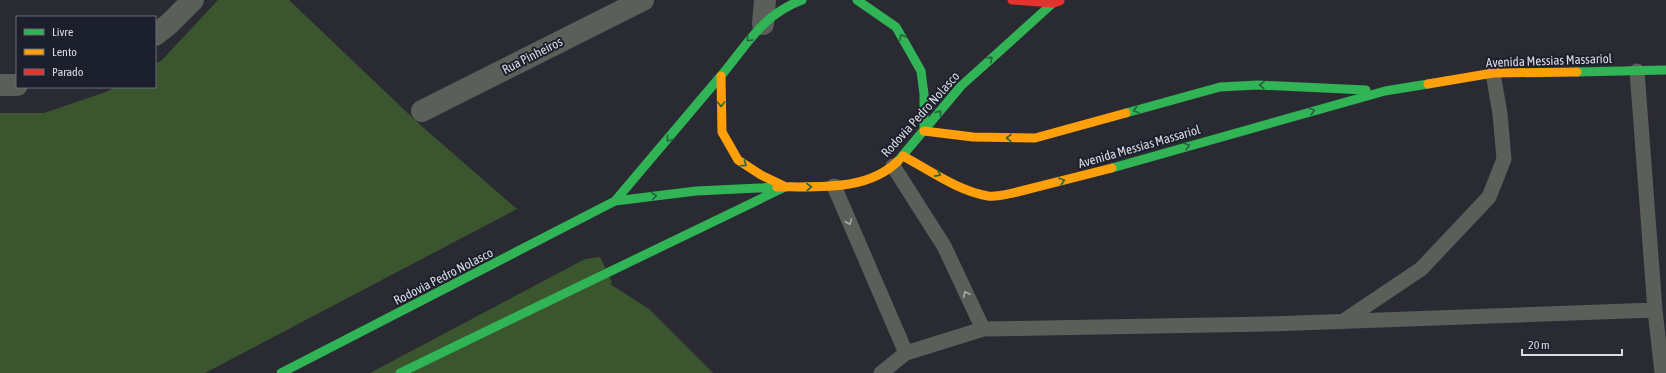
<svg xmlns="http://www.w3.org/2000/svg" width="1666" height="373" font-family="'Asap Condensed',sans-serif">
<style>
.green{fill:#3b552e}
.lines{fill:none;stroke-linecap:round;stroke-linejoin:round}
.lane{stroke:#5a5f59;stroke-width:15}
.street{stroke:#5a5f59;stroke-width:22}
.fast{stroke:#30b455;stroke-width:9}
.slow{stroke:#ff9f0a;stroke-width:9}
.jam{stroke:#e5322d;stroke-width:9}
.oneway{stroke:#25633e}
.oneway2{stroke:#a6aaad}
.labels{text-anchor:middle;stroke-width:4;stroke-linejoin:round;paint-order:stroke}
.street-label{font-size:13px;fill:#d9dce5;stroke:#1c202c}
</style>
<rect width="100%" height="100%" fill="#2a2b32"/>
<path class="green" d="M218 0H289L417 122 517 209 205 373H0V113H44L106 92 115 87H155V64L162 60Z
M600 257 612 282 610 284 649 309 713 373H370L585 259Z"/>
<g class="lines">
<path class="lane" d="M1637 71 1655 310
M893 166 944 246 983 329
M834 186 906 353
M1342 322 1421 269 1489 197 1504 159 1500 114 1493 73
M881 373 906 353 983 329 1268 324 1655 310 1662 373"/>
<path class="street" d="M763 24 765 0
M155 35 169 24 193 0
M0 85H17
M422 111 643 0"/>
<path class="fast" d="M857 0 896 27 921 71 924 94V131
M1577 72 1666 70
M1126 113 1220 87 1258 85 1366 90
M898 161 961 86 1053 3
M1112 168 1385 91 1428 84
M615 201C650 160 684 119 719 78 746 47 761 15 802 0
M281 373 615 201 696 191 777 187
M400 373 785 187"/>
<path class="slow" d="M721 76 722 132 738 160 761 175 784 186
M1428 84 1493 73 1577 72
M924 131 973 137 1035 138 1126 113
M903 156C929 170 958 191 988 196 996 197 1004 195 1013 193L1112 168
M777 187C816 186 867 192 898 161"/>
<path class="jam" d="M1012 0 1053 3 1060 1"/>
</g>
<defs><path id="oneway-chevron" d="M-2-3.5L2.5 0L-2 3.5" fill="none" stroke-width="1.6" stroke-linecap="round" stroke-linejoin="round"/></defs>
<g class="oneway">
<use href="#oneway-chevron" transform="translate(902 37) rotate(-119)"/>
<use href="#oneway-chevron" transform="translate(749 39) rotate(133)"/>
<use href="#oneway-chevron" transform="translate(990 59) rotate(-42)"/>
<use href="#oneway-chevron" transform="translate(1262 85) rotate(-178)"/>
<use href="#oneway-chevron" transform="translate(721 104) rotate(90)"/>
<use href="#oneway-chevron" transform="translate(1136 110) rotate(164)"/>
<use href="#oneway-chevron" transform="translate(1312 111) rotate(-16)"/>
<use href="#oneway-chevron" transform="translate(939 113) rotate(-51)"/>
<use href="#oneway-chevron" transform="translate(1009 138) rotate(-179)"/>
<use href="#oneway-chevron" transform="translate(669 139) rotate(128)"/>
<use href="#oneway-chevron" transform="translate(1187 146) rotate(-16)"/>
<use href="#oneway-chevron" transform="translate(744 164) rotate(34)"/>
<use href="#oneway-chevron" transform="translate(938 174) rotate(28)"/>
<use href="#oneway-chevron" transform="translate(1062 181) rotate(-16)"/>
<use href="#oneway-chevron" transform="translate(809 187) rotate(-1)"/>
<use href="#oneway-chevron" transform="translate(654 196) rotate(-7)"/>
</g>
<g class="oneway2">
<use href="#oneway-chevron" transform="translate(849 222) rotate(67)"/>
<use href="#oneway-chevron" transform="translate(966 294) rotate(-115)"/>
</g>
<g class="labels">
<g class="street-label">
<text transform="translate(532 55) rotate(-27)" y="5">Rua Pinheiros</text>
<text transform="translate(1549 60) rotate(-2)" y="5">Avenida Messias Massariol</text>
<text transform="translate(920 114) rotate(-48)" y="5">Rodovia Pedro Nolasco</text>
<text transform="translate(1139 146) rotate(-16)" y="5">Avenida Messias Massariol</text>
<text transform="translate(443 276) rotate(-27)" y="5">Rodovia Pedro Nolasco</text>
</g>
</g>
<rect x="16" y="16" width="140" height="72" fill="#1c202c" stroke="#686b76"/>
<rect x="24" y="29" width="20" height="6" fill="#30b455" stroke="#686b76"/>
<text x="52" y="36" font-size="12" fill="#d9dce5">Livre</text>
<rect x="24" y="49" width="20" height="6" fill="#ff9f0a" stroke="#686b76"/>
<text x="52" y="56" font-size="12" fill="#d9dce5">Lento</text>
<rect x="24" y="69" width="20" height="6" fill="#e5322d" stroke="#686b76"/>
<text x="52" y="76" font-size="12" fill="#d9dce5">Parado</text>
<path d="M1522 349v6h100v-6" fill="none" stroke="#d9dce5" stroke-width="2"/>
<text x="1528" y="349" font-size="12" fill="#d9dce5" stroke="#1c202c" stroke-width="3" paint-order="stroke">20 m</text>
</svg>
